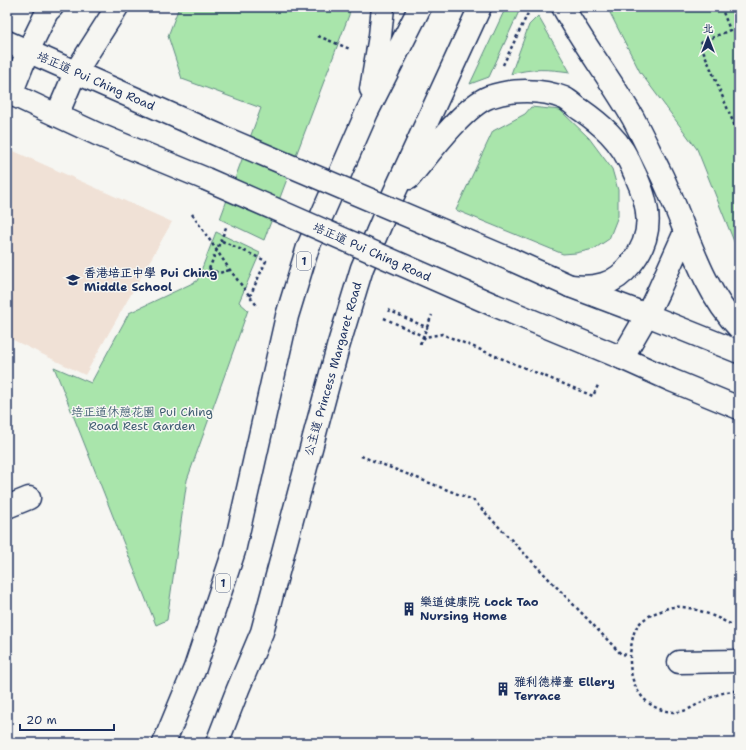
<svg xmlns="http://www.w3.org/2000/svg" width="746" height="750" font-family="'Shantell Sans','LXGW WenKai TC',sans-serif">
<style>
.built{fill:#f0e1d6}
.green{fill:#a9e5ab;stroke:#628a84}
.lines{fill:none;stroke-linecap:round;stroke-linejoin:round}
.minor-casing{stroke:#1b2f5e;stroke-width:25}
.secondary-casing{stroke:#1b2f5e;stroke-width:25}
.primary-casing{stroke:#1b2f5e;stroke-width:25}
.trunk-casing{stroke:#1b2f5e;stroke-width:25}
.path{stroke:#1b2f5e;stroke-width:2.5;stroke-dasharray:3 3;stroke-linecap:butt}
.minor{stroke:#f6f6f2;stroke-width:22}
.secondary{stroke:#f6f6f2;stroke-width:22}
.primary{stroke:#f6f6f2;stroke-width:22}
.trunk{stroke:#f6f6f2;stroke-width:22}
.secondary-bridge-casing{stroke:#1b2f5e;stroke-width:25;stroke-linecap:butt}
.path-bridge{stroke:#1b2f5e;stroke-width:2.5;stroke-dasharray:3 3;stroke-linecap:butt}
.secondary-bridge{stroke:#f6f6f2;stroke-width:22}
.labels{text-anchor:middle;stroke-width:3;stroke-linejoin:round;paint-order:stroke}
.shield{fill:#f6f6f2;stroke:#5d6b8a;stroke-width:1}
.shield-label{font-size:11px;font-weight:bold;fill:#1b2f5e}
.street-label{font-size:12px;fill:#1b2f5e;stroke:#f6f6f2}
.poi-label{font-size:12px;font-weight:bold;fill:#1b2f5e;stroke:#f6f6f2;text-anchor:start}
.park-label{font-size:12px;fill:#3e5c71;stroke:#f6f6f2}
</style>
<rect width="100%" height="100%" fill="#f6f6f2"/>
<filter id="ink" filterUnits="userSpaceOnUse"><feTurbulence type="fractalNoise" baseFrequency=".025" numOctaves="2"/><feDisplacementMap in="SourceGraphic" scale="8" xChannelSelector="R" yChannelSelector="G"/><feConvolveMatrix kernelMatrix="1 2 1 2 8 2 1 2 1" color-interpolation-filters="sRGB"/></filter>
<g filter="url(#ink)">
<path class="built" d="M7 148 172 222 85 375 7 337Z"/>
<path class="green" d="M179 7H350L349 15 264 240 220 219 261 108 182 79 168 36Z
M506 7H521L489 77 470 84Z
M607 7H739V254L697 149 640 72Z
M538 16 570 72C548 69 532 68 511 74L529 25Z
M531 107 560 110 589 138 612 169 618 190V216L609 239 594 249 576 253 563 254 456 210 493 131 525 114Z
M216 232 260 253 239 302 248 310 187 480 167 620 156 625 54 367 91 383 129 313 197 281Z"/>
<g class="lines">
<g class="minor-casing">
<path id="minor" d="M7 507 29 498
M679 662 739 661"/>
</g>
<g class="secondary-casing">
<path id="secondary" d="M7 42 227 139
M7 92 97 134 206 179
M512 260 570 286 647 315 739 352
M494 305 622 358 671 380 739 408"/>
</g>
<g class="primary-casing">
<path id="primary" d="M11 94 28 51 47 12 52 7"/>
</g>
<g class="trunk-casing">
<path id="trunk" d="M563 7C584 45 611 80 633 118 642 135 651 154 660 172 686 224 698 285 739 328
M371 89 380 36 383 7
M57 115 75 73 117 7
M409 178C428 156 463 107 489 97 512 89 542 89 564 98 570 101 576 107 581 110 591 117 601 125 609 133 621 145 629 159 635 174 650 206 655 235 631 264 615 285 595 289 570 286
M622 358 647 315 659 290 685 232
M164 743 195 668 234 551 287 316 308 247 367 112 420 7
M217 743 238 689 262 632 338 347 362 268 391 200 480 7"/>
</g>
<path class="path" d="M721 7 730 30 700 43 739 136
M318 36 350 49
M503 65 531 7
M192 214 230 270 258 307
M222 241 266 261 250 296
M209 269 219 273 230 270
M388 310 428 328
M384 318 425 337 442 334 593 396 599 383
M420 344 425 337
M361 456 473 500 621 654 629 655
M736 691C727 691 718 694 710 698 697 703 688 713 673 712 639 709 626 678 631 647 632 642 633 635 635 630 640 620 651 614 661 611 665 609 669 607 673 607 695 605 719 619 739 628"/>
<use href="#minor" class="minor"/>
<use href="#secondary" class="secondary"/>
<use href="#primary" class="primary"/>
<use href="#trunk" class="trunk"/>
<g class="secondary-bridge-casing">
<path id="secondary-bridge" d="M227 139 512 260
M206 179 494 305"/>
</g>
<path class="path-bridge" d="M209 269 227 225
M420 344 432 315"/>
<use href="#secondary-bridge" class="secondary-bridge"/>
</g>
</g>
<defs>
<g id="school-bare" transform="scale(1.08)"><path d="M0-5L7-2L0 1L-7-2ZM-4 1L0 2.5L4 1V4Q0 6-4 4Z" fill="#1b2f5e" stroke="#f6f6f2" stroke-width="2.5" paint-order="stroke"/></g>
<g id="building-bare" transform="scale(1.08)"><path d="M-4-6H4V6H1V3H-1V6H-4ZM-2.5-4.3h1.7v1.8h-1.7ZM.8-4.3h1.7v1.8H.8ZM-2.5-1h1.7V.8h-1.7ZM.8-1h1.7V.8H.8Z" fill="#1b2f5e" stroke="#f6f6f2" stroke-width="2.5" paint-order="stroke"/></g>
</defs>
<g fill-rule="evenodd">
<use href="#school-bare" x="73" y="280"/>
<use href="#building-bare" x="409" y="609"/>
<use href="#building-bare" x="503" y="689"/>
</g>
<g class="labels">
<g class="shield">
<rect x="297" y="252" width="14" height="18" rx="3"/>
<rect x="216" y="574" width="14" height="18" rx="3"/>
</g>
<g class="shield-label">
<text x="304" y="265">1</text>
<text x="223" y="587">1</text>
</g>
<g class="street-label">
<text transform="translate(96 81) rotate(24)" y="4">培正道 Pui Ching Road</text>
<text transform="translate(372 252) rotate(24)" y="4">培正道 Pui Ching Road</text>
<text transform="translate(333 369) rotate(-74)" y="4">公主道 Princess Margaret Road</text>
</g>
<g class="poi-label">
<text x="84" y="277">香港培正中學 Pui Ching<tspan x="84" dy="14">Middle School</tspan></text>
<text x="420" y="606">樂道健康院 Lock Tao<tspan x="420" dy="14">Nursing Home</tspan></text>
<text x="514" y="686">雅利德樺臺 Ellery<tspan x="514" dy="14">Terrace</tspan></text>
</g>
<g class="park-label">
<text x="142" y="416">培正道休憩花園 Pui Ching<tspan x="142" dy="14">Road Rest Garden</tspan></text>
</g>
</g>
<rect width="746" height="750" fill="none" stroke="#f6f6f2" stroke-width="24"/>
<rect x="12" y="12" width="722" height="726" fill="none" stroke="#1b2f5e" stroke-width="1.5" filter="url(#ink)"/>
<g transform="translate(708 38)" stroke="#f6f6f2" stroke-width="3" paint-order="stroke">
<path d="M0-3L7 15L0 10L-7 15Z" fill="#1b2f5e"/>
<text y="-6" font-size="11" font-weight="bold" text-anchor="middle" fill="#1b2f5e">北</text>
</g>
<path d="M20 724v6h94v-6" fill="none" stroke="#1b2f5e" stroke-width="2"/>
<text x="26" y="724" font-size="12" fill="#1b2f5e" stroke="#f6f6f2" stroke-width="3" paint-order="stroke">20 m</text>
</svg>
